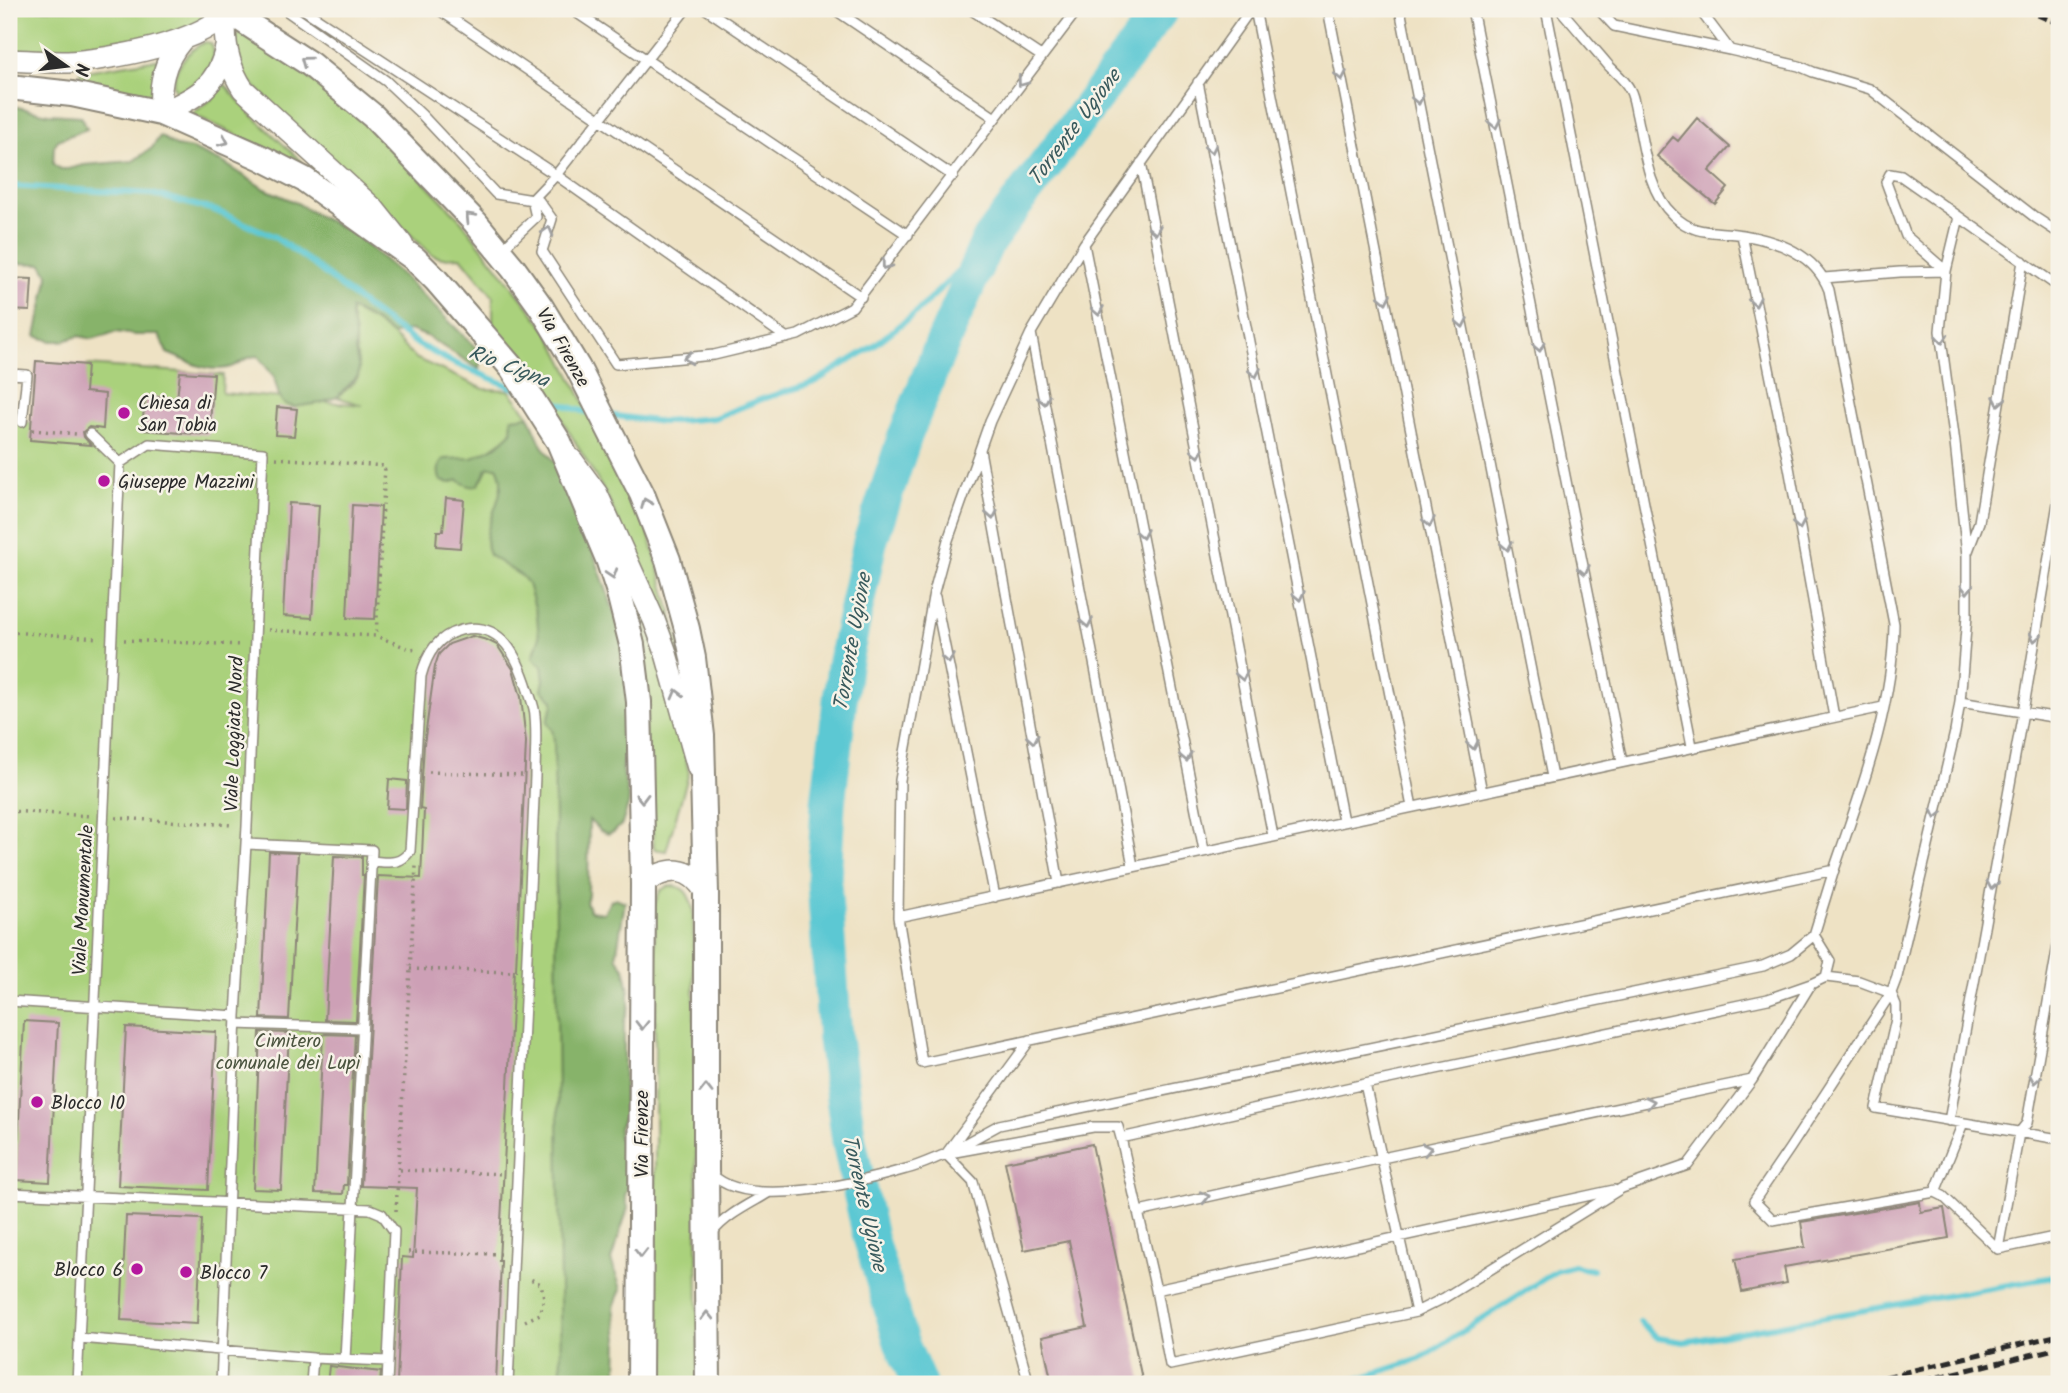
<svg xmlns="http://www.w3.org/2000/svg" width="2068" height="1393" font-family="Kalam,sans-serif">
<style>
.green{fill:#aad17b;stroke:#6a7e53;stroke-width:2}
.forest{fill:#87b36b;stroke:#596f4b;stroke-width:2}
.lines{fill:none;stroke-linecap:round;stroke-linejoin:round}
.stream{stroke:#5bc8d3;stroke-width:6}
.river{stroke:#5bc8d3;stroke-width:35}
.building{fill:#cda0b6}
.service-casing{stroke:#8c8678;stroke-width:12}
.tertiary-casing{stroke:#8c8678;stroke-width:24}
.secondary-casing{stroke:#8c8678;stroke-width:28}
.path{stroke:#8c8678;stroke-width:3.5;stroke-dasharray:2 5;stroke-linecap:butt}
.service{stroke:#fff;stroke-width:9}
.tertiary{stroke:#fff;stroke-width:21}
.secondary{stroke:#fff;stroke-width:24}
.rail{stroke:#2b2b2b;stroke-width:5;stroke-dasharray:10 5;stroke-linecap:butt}
.oneway{stroke:#a0a0a0}
.poi-dot{fill:#b5179e;stroke:#f7f3e8;stroke-width:2.5}
.labels{text-anchor:middle;stroke-width:5;stroke-linejoin:round;paint-order:stroke}
.street-label{font-size:19px;fill:#2b2b2b;stroke:#f7f3e8}
.poi-label{font-size:19px;fill:#2b2b2b;stroke:#f7f3e8;text-anchor:start}
.park-label{font-size:19px;fill:#4b543f;stroke:#f7f3e8}
.water-label{font-size:21px;font-style:italic;fill:#395a5d;stroke:#f7f3e8}
</style>
<rect width="100%" height="100%" fill="#f7f3e8"/>
<filter id="ink" filterUnits="userSpaceOnUse"><feTurbulence type="fractalNoise" baseFrequency=".0143" numOctaves="2"/><feDisplacementMap in="SourceGraphic" scale="14" xChannelSelector="R" yChannelSelector="G"/><feConvolveMatrix kernelMatrix="1 2 1 2 8 2 1 2 1" color-interpolation-filters="sRGB"/></filter>
<filter id="wash" filterUnits="userSpaceOnUse"><feTurbulence type="fractalNoise" baseFrequency=".00686" numOctaves="4" result="noise"/><feDisplacementMap in="SourceGraphic" scale="28" xChannelSelector="R" yChannelSelector="G"/><feGaussianBlur stdDeviation="1.57" result="paint"/><feColorMatrix in="noise" values="0 0 0 0 0 0 0 0 0 0 0 0 0 0 0 0 0 1.4 0 .05"/><feComposite in="paint" operator="in"/></filter>
<g filter="url(#wash)">
<rect width="100%" height="100%" fill="#eee2c4"/>
<path class="green" d="M9 9H210L194 28 103 51 9 56Z
M241 28 363 118 458 217 549 333 647 527 682 652 675 654 608 498 561 418 534 377 493 326V296L461 257 442 258 432 255 276 108 246 78 237 52 236 35H238Z
M205 42 211 43C223 65 195 84 180 94L177 93 173 85C175 66 188 50 205 42Z
M158 59 154 98 81 81 80 72Z
M224 84 250 113 300 160 302 166 192 114 213 98Z
M350 309 374 321 392 335 415 358 484 389 509 390 529 416 509 436 492 448 547 629 563 718 570 1384H9V422L31 423 87 365 223 375 222 393 362 405 337 397C344 391 354 385 358 377 361 369 351 321 350 309Z
M639 609 643 610 676 716 689 773 666 851 654 849 635 611Z
M668 886C685 885 689 894 693 909L699 1384H655V904L660 891Z"/>
<path class="forest" d="M9 105 48 114 81 116 87 129 58 140 54 146 53 164 60 169H68L84 165 133 161 152 148 160 136 176 146 192 149 224 163 263 188 297 203 320 217 353 233 403 276 477 349 481 359 479 369 426 336 410 330 392 335 374 321 351 309V317L355 334V351L359 368 358 376 337 397 321 403 294 407 284 404 279 396 274 377 258 356C245 356 239 366 227 368 206 373 186 360 167 353L159 335H135L116 332 92 339 79 336 63 341H51L36 336 47 284 48 274 42 264 9 263Z
M529 416 542 446 563 472 570 486 626 646 629 721 622 766 629 802 622 824 614 832 608 834 600 831 589 820 588 895 586 902 590 911 604 913 611 900 616 898 625 902 616 957 625 969 629 992V1006L624 1022V1117L619 1128 618 1137 626 1148 629 1158 630 1178 625 1196 628 1208 611 1260 621 1289 614 1307 618 1338 617 1376 622 1384H561L554 740 552 730 547 722 553 705V700L542 690 544 680 542 666 535 660 533 657 539 639 537 615 528 584 523 577 489 555C476 527 513 495 497 467H488C479 484 479 494 458 480L450 483 441 481C437 474 438 464 444 459L472 458 497 446 511 433 512 418Z"/>
<g class="lines">
<path class="stream" d="M9 186 152 194 214 210 273 236 313 264 369 309 419 345 454 363 517 389
M540 397 582 411 593 413
M608 415 663 422 714 418 762 399 813 383 872 347 918 311 987 243
M1640 1322 1658 1338 1684 1342 2059 1276
M1341 1384 1420 1359 1556 1271 1574 1266 1593 1270"/>
<path class="river" d="M919 1384 901 1342 870 1237 849 1141 835 1039 824 882 828 804 844 666 870 542 905 436 939 351 987 243 1162 9"/>
</g>
<g id="blocks">
<path class="building" d="M1697 118 1730 147 1709 171 1728 188 1715 204 1657 156 1673 137 1678 141Z
M9 278 32 279 30 311 9 310Z
M36 361 87 365 85 392 105 394 103 429 89 427 83 432 84 437 91 445 30 440Z
M180 372 214 374 209 435 142 430 145 396 177 399Z
M277 407 297 409 294 436 275 435Z
M446 498 464 500 460 548 436 546 437 531H443Z
M289 503 319 505 312 618 283 616Z
M352 505 381 507 375 619 347 618Z
M472 636 487 640 497 645 513 669 521 697 526 742 516 970H514L499 1261H501L496 1384H397L402 1257 413 1258 417 1188 361 1186 378 876 421 878 424 810 420 809 424 744 435 666 439 654 449 644Z
M389 779 407 781 406 809 387 808Z
M269 852 298 853 289 1019 261 1018Z
M334 856 362 857V875H364L356 1021 325 1020Z
M24 1021 58 1023 50 1182 16 1180Z
M126 1027 216 1032 208 1190 118 1186Z
M260 1032 289 1033 281 1190 253 1189Z
M325 1034 355 1035 347 1185H344L343 1194 315 1193 323 1035Z
M1092 1144 1143 1384H1052L1042 1337 1087 1327 1069 1241 1024 1250 1005 1162Z
M1920 1202 1921 1212 1944 1208 1949 1238 1784 1267 1787 1283 1742 1292 1735 1259 1805 1247 1801 1222Z
M126 1216 202 1219 197 1324 121 1320Z
M329 1366 381 1372 380 1384H327Z"/>
</g>
</g>
<g filter="url(#ink)">
<use href="#blocks" fill-opacity="0" stroke="#8c8678" stroke-width="2"/>
<g class="lines">
<g class="service-casing">
<path id="service" d="M288 9 287 11 386 81 422 115 496 194 539 201 552 219 542 251 616 364 714 355 798 335 852 307 1078 9
M303 9 556 175 787 338
M438 9 861 297
M571 9 908 235
M706 9 953 176
M834 9 995 118
M970 9 1041 56
M1251 9 1084 244 1031 333 990 421 948 540 934 592 900 780 898 917 922 1063 1834 870C1861 791 1893 708 1894 624L1829 290C1815 254 1778 241 1743 235 1716 230 1695 237 1673 215 1648 192 1644 148 1637 116 1635 108 1634 97 1630 90 1626 81 1616 73 1609 66 1593 47 1576 28 1560 9
M1255 9 1412 807
M1328 9 1482 792
M1400 9 1552 777
M1472 9 1622 762
M1546 9 1692 746
M1598 9 1614 26 1730 50 1699 9
M1730 50 1799 66 1813 72 1870 89 2036 218 2059 233
M1198 82 1343 821
M1141 163 1273 836
M1959 217 1946 271 1940 331 1955 443 1967 555V616L1960 702 1955 732 1897 977 1891 993 1790 1148 1754 1201 1773 1220 1935 1192 1943 1196 1998 1249
M1742 235 1789 467 1834 717
M1084 244 1204 850
M500 251 536 217 532 200 556 175 686 9
M1946 271 1906 236 1886 182 1890 174 1901 176 2059 287
M1824 278 1900 272 1946 271
M1031 333 1133 866
M9 374 27 375 22 422
M90 434 120 463 149 444 263 453 247 826 236 1016 221 1384
M980 450 1059 883
M1968 551 1979 522 2023 261
M935 597 995 897
M1960 702 2059 718
M246 844 372 850 345 1359
M371 861C388 862 399 866 410 851L421 676C427 654 437 636 461 630 502 620 518 658 528 690 531 699 535 708 535 716 537 736 535 756 535 776L508 1384
M898 917 1883 707
M1814 935 1830 961 1826 977
M1811 984 1752 1080 1688 1165 1622 1188 1444 1298 1416 1312 1170 1365 1156 1290 1121 1138 1365 1084 1768 999 1811 984 1826 977 1859 981 1891 993 1896 1005V1019L1876 1108 2059 1139
M9 1001 236 1016
M236 1024 361 1028
M1030 1040 946 1154 999 1125 1763 966 1791 954 1814 935 1834 870
M1365 1084 1416 1312
M1949 1121 2023 712 2059 497
M955 1152 1093 1127H1118L1121 1138
M712 1174C747 1211 861 1182 906 1169 919 1166 933 1159 946 1154L973 1182 1029 1384
M1935 1192 1963 1123
M9 1193 370 1209 382 1214 394 1231 387 1384
M1139 1212 1382 1158 1752 1080
M712 1233C726 1215 748 1205 768 1193
M1998 1249 2019 1133 2027 1123 2059 939
M1998 1249 2059 1236
M1156 1290 1614 1190
M79 1338 313 1358 311 1384
M313 1358 388 1361
M77 1384 120 463"/>
</g>
<g class="tertiary-casing">
<path id="tertiary" d="M226 13C223 40 228 66 243 89L374 209 402 244
M182 40C163 62 159 85 161 113 195 98 218 87 226 47
M9 60C28 61 49 62 68 62 108 60 206 43 229 9
M572 460 597 494 654 620 665 650 698 768
M643 884C668 866 690 865 706 893"/>
</g>
<g class="secondary-casing">
<path id="secondary" d="M242 20 310 64 373 116 475 222 513 268 541 307 578 368 642 494 668 560 687 629 693 658 702 736 706 893V1168L708 1384
M9 87 72 94 161 113 262 158 305 180 415 259 436 280 512 368 559 442 608 559 618 589 632 645 639 702 643 884 640 1384"/>
</g>
<path class="path" d="M32 430 77 434
M276 458 385 466 376 636
M268 630 376 636 410 649 418 648
M9 632 99 638
M124 640 242 645
M429 772 523 775
M9 811 91 816
M116 818 234 825
M410 969 514 972
M400 1170 505 1174
M396 1211 416 866
M408 1252 501 1254
M525 1321 540 1314 544 1298 541 1284 528 1278"/>
<use href="#service" class="service"/>
<use href="#tertiary" class="tertiary"/>
<use href="#secondary" class="secondary"/>
<path class="rail" d="M2024 9 2059 24
M1856 1384 2059 1335
M1909 1384 2059 1348"/>
</g>
<defs><path id="oneway-chevron" d="M-2-3.5L2.5 0L-2 3.5" fill="none" stroke-width="1.6" stroke-linecap="round" stroke-linejoin="round" transform="scale(1.75)"/></defs>
<g class="oneway">
<use href="#oneway-chevron" transform="translate(305 61) rotate(-144)"/>
<use href="#oneway-chevron" transform="translate(1341 76) rotate(79)"/>
<use href="#oneway-chevron" transform="translate(1022 82) rotate(127)"/>
<use href="#oneway-chevron" transform="translate(1418 100) rotate(79)"/>
<use href="#oneway-chevron" transform="translate(1495 124) rotate(79)"/>
<use href="#oneway-chevron" transform="translate(224 141) rotate(24)"/>
<use href="#oneway-chevron" transform="translate(1211 149) rotate(79)"/>
<use href="#oneway-chevron" transform="translate(470 217) rotate(-133)"/>
<use href="#oneway-chevron" transform="translate(1155 230) rotate(79)"/>
<use href="#oneway-chevron" transform="translate(548 231) rotate(-74)"/>
<use href="#oneway-chevron" transform="translate(886 265) rotate(127)"/>
<use href="#oneway-chevron" transform="translate(1385 299) rotate(79)"/>
<use href="#oneway-chevron" transform="translate(1755 302) rotate(79)"/>
<use href="#oneway-chevron" transform="translate(1098 311) rotate(79)"/>
<use href="#oneway-chevron" transform="translate(1462 323) rotate(79)"/>
<use href="#oneway-chevron" transform="translate(1942 339) rotate(85)"/>
<use href="#oneway-chevron" transform="translate(1539 347) rotate(79)"/>
<use href="#oneway-chevron" transform="translate(688 358) rotate(175)"/>
<use href="#oneway-chevron" transform="translate(1255 373) rotate(79)"/>
<use href="#oneway-chevron" transform="translate(1044 400) rotate(79)"/>
<use href="#oneway-chevron" transform="translate(1999 401) rotate(100)"/>
<use href="#oneway-chevron" transform="translate(1198 453) rotate(79)"/>
<use href="#oneway-chevron" transform="translate(646 503) rotate(-112)"/>
<use href="#oneway-chevron" transform="translate(992 515) rotate(80)"/>
<use href="#oneway-chevron" transform="translate(1429 522) rotate(79)"/>
<use href="#oneway-chevron" transform="translate(1799 525) rotate(80)"/>
<use href="#oneway-chevron" transform="translate(1142 534) rotate(79)"/>
<use href="#oneway-chevron" transform="translate(1507 546) rotate(79)"/>
<use href="#oneway-chevron" transform="translate(1584 570) rotate(79)"/>
<use href="#oneway-chevron" transform="translate(612 574) rotate(72)"/>
<use href="#oneway-chevron" transform="translate(1967 589) rotate(90)"/>
<use href="#oneway-chevron" transform="translate(1299 596) rotate(79)"/>
<use href="#oneway-chevron" transform="translate(1087 623) rotate(79)"/>
<use href="#oneway-chevron" transform="translate(2035 637) rotate(100)"/>
<use href="#oneway-chevron" transform="translate(948 659) rotate(79)"/>
<use href="#oneway-chevron" transform="translate(1242 676) rotate(79)"/>
<use href="#oneway-chevron" transform="translate(677 694) rotate(-105)"/>
<use href="#oneway-chevron" transform="translate(1033 739) rotate(80)"/>
<use href="#oneway-chevron" transform="translate(1473 745) rotate(79)"/>
<use href="#oneway-chevron" transform="translate(1186 757) rotate(79)"/>
<use href="#oneway-chevron" transform="translate(642 798) rotate(89)"/>
<use href="#oneway-chevron" transform="translate(1936 814) rotate(103)"/>
<use href="#oneway-chevron" transform="translate(1992 885) rotate(100)"/>
<use href="#oneway-chevron" transform="translate(642 1025) rotate(90)"/>
<use href="#oneway-chevron" transform="translate(2035 1079) rotate(100)"/>
<use href="#oneway-chevron" transform="translate(706 1089) rotate(-90)"/>
<use href="#oneway-chevron" transform="translate(1650 1102) rotate(-12)"/>
<use href="#oneway-chevron" transform="translate(1427 1149) rotate(-12)"/>
<use href="#oneway-chevron" transform="translate(1205 1197) rotate(-13)"/>
<use href="#oneway-chevron" transform="translate(641 1253) rotate(90)"/>
<use href="#oneway-chevron" transform="translate(707 1316) rotate(-91)"/>
</g>
</g>
<g class="poi-dot">
<circle cx="124" cy="413" r="7"/>
<circle cx="104" cy="481" r="7"/>
<circle cx="37" cy="1102" r="7"/>
<circle cx="137" cy="1269" r="7"/>
<circle cx="186" cy="1272" r="7"/>
</g>
<g class="labels">
<g class="street-label">
<text transform="translate(564 347) rotate(60)" y="7">Via Firenze</text>
<text transform="translate(233 734) rotate(-88)" y="7">Viale Loggiato Nord</text>
<text transform="translate(82 900) rotate(-87)" y="7">Viale Monumentale</text>
<text transform="translate(641 1134) rotate(-90)" y="7">Via Firenze</text>
</g>
<g class="poi-label">
<text x="138" y="409">Chiesa di<tspan x="138" dy="22">San Tobia</tspan></text>
<text x="118" y="488">Giuseppe Mazzini</text>
<text x="51" y="1109">Blocco 10</text>
<text x="123" y="1276" text-anchor="end">Blocco 6</text>
<text x="200" y="1279">Blocco 7</text>
</g>
<g class="park-label">
<text x="288" y="1047">Cimitero<tspan x="288" dy="22">comunale dei Lupi</tspan></text>
</g>
<g class="water-label">
<text transform="translate(1074 127) rotate(-53)" y="7">Torrente Ugione</text>
<text transform="translate(509 366) rotate(21)" y="7">Rio Cigna</text>
<text transform="translate(852 642) rotate(-80)" y="7">Torrente Ugione</text>
<text transform="translate(865 1203) rotate(77)" y="7">Torrente Ugione</text>
</g>
</g>
<rect width="2068" height="1393" fill="none" stroke="#f7f3e8" stroke-width="35"/>
<g transform="translate(66 66) rotate(104)" stroke="#f7f3e8" stroke-width="5" paint-order="stroke">
<path d="M0-5L12 26L0 18L-12 26Z" fill="#2b2b2b"/>
<text y="-10" font-size="19" font-weight="bold" text-anchor="middle" fill="#2b2b2b">N</text>
</g>
</svg>
